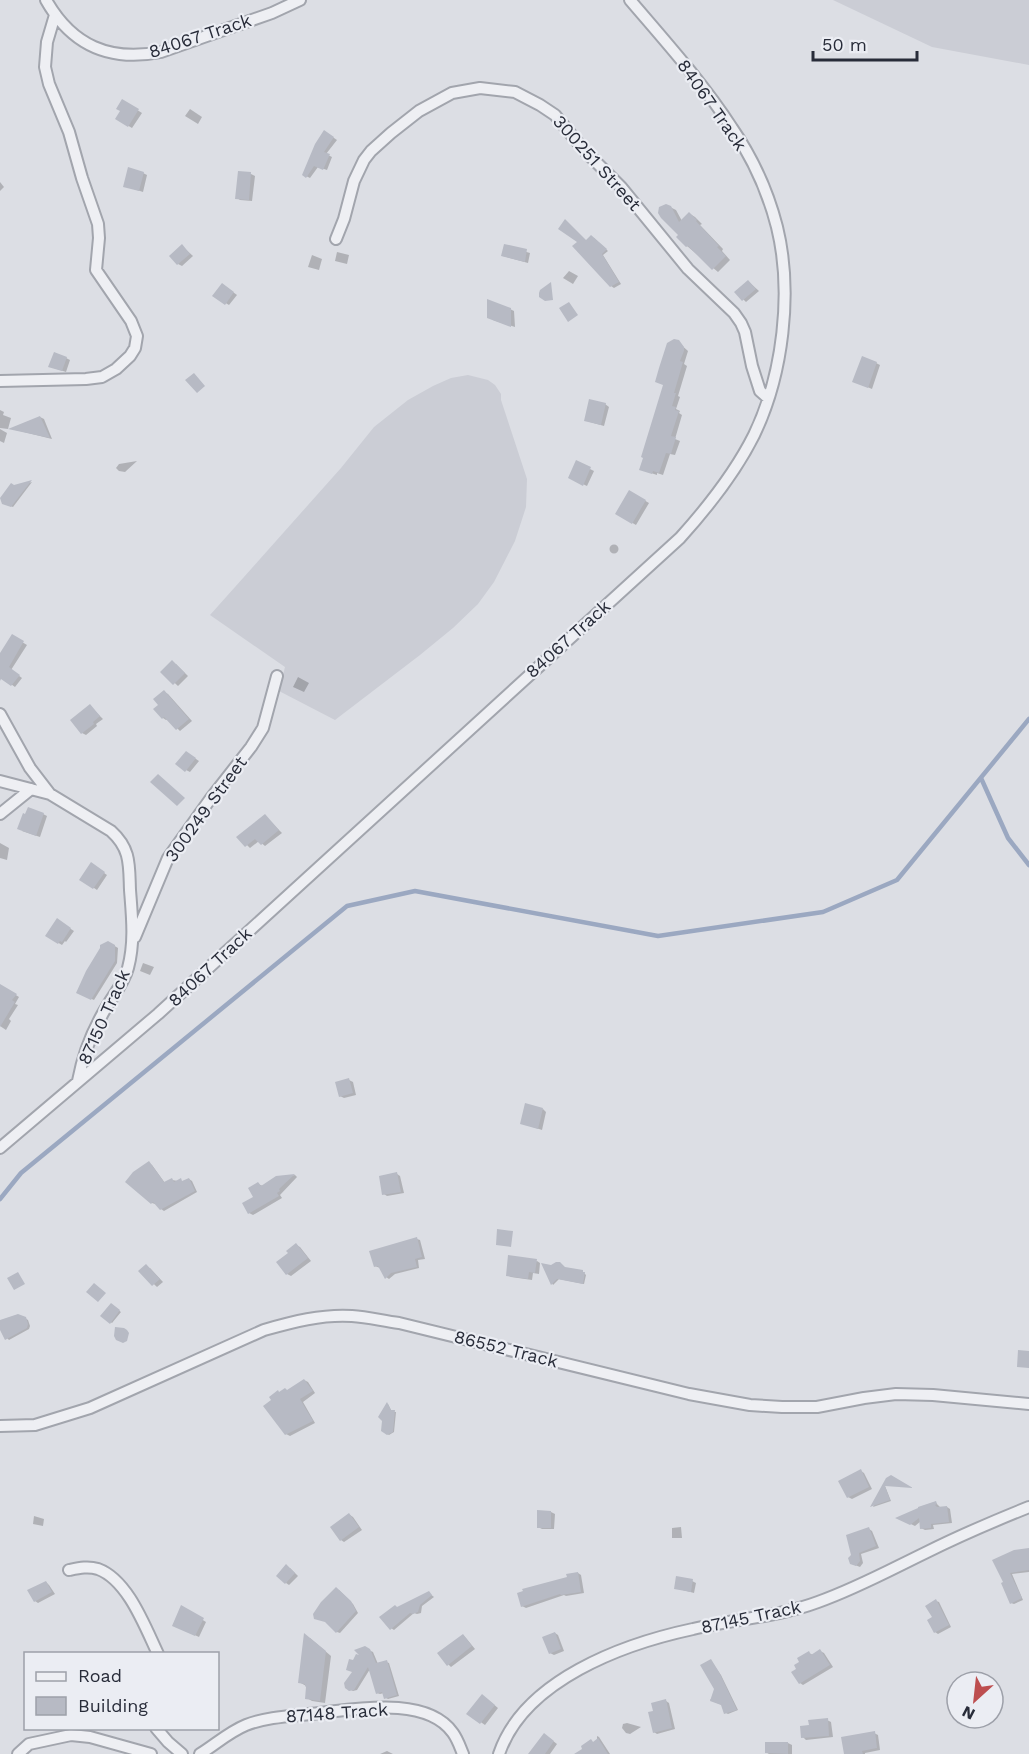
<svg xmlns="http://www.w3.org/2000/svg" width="1029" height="1754" font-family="'Work Sans',sans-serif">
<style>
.built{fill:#cbcdd5}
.shadow{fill:#0003}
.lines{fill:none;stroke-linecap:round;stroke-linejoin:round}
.stream{stroke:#9ba8c1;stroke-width:4.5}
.building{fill:#b7bac4}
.street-casing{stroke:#a2a5ad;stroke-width:14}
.street{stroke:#eeeff3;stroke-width:10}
.labels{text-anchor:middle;stroke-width:4.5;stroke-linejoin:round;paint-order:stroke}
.street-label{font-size:18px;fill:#282c39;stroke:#ebedf3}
</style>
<rect width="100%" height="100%" fill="#dcdee4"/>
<path class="built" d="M833 0H1029V65L932 47Z
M468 375 488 380 495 385 501 394V400L527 479 526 507 515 541 494 582 478 604 453 628 420 655 335 720 279 691 285 667 210 615 341 468 374 427 408 400 433 386 451 378Z"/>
<path class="shadow" d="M123 101 142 113 132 128 117 119 122 111Z
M190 109 202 117 198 124 185 116Z
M325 132 337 140 326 154 332 157 327 170 318 167 310 178 304 175Z
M239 172 251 174 255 176 252 201 240 200 237 198Z
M143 173 147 175 143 192 125 186Z
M0 182 4 187 0 191Z
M670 207 676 210 682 221 690 214 695 217 702 224 700 225 723 249 722 251 730 260 718 272 687 246 680 235Z
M594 238 608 251 603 255 621 284 614 288 611 286 587 242Z
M182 246 193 256 182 266 178 264Z
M505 246 530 253 528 263 503 256Z
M337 252 349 255 347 264 335 261Z
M312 255 322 259 319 270 308 267Z
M569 271 578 276 573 284 563 278Z
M749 282 759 291 746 302 743 299Z
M226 287 237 295 229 305 214 296Z
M510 309 514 311 515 327 493 320Z
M678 342 688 351 684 364 687 366 678 396 680 397 676 409 680 411 679 413 682 415 675 439 680 441 675 455 670 454 663 475 657 473V475L645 471Z
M66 358 70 360 66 372 54 368Z
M876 363 880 365 872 389 858 383Z
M605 404 609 407 604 426 590 422Z
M0 410 4 412 3 415 11 418 8 429 0 428Z
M40 417 44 419 52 439 12 429Z
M0 429 7 433 4 443 0 441Z
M137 461 125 472 119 471 116 468 119 464Z
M590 469 594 471 587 486 570 478Z
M32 482 13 507 5 504 14 487Z
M630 492 649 503 636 525 617 514Z
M609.5 549a4.5 4.5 0 1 1 9 0a4.5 4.5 0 1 1-9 0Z
M12 636 27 645 11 670 22 678 15 687 0 676V656Z
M176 664 188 676 178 686 163 672Z
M298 677 309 683 304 692 293 687Z
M164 692 168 694 192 721 180 731 168 719 166 720 163 718 160 705Z
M90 706 103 719 96 724 97 726 86 735 82 733Z
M190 755 199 761 190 772 186 770Z
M43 814 47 816 40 837 22 831Z
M265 816 282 833 265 846 259 841 250 848 239 837Z
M0 843 9 848 7 860 0 858Z
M91 864 107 875 97 890 81 879Z
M57 920 74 931 66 942 65 941 62 945 47 936Z
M108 942 118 948 117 963 94 1000 78 993Z
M143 963 154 967 150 975 140 971Z
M3 987 19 997 15 1004 18 1005 9 1019 11 1021 6 1030 0 1026V991Z
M349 1080 353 1082 356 1095 344 1098 340 1096Z
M543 1109 546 1112 542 1130 521 1123Z
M149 1163 152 1165 165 1183 172 1180 184 1182 189 1179 192 1181 197 1192 164 1211 161 1209 156 1203 155 1204 152 1203Z
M397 1174 400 1176 404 1193 387 1196 384 1194Z
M295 1175 297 1177 280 1195 282 1198 253 1215 249 1213 258 1184 263 1186 277 1178Z
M417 1239 420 1240 425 1259 418 1260 419 1268 395 1274 389 1279 386 1277 380 1268 375 1266Z
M296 1245 300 1247 311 1261 291 1276 287 1274 290 1253Z
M537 1261 540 1263 539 1274 533 1273 532 1280 511 1277 507 1275Z
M543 1265 583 1272 586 1275 584 1284 559 1279 553 1285Z
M150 1268 163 1282 157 1287 140 1271Z
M111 1305 121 1312 112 1323 102 1316Z
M25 1318 28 1320 30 1326 29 1329 9 1340 7 1338 0 1326V1322Z
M304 1380 308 1382 315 1393 303 1402 315 1423 290 1436 286 1434 288 1391Z
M388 1404 392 1412H396L394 1432 389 1435 382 1430Z
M861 1471 864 1473 872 1489 852 1499 848 1497Z
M887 1479 885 1486 891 1501 873 1507Z
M936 1503 941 1508 947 1507 950 1509 952 1523 933 1525 934 1529 925 1530 921 1528V1521L915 1526 898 1518Z
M551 1512 555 1514 554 1529H542L538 1527Z
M350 1515 353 1517 362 1530 344 1542 341 1540Z
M34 1516 44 1519 43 1526 33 1524Z
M681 1527 682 1538H672V1528Z
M869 1529 872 1531 879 1548 861 1554 863 1563 860 1567 855 1565 852 1563Z
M1029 1549V1572L1012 1574 1023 1600 1014 1604 1011 1603 1005 1582 994 1561Z
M290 1568 298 1576 289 1585 286 1583Z
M578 1573 581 1575 584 1593 566 1596 564 1595 526 1608 522 1606Z
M692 1581 696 1583 694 1593 675 1588Z
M46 1582 49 1585 55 1594 38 1603 35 1601Z
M339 1590 353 1604 358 1613 340 1633 337 1632Z
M429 1593 434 1597 422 1606 421 1613 417 1614 414 1613 394 1630 391 1628 398 1608Z
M936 1601 939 1602 951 1627 938 1634 935 1632Z
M182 1607 206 1622 199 1637 173 1625Z
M555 1633 558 1635 564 1651 554 1655 550 1653Z
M463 1635 466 1638 475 1649 451 1667 448 1664Z
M310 1638 331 1656 325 1703 312 1701 307 1698 308 1687 299 1682Z
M364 1648 373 1652 378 1664 386 1662 389 1663 399 1696 388 1699 386 1698 384 1693 380 1694 377 1693 370 1669 357 1690 353 1691 346 1687 353 1672 354 1661 363 1657Z
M820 1651 824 1653 833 1667 803 1685 800 1683 798 1669 809 1653 813 1655Z
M711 1661 721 1675 738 1710 728 1714 726 1713 722 1705 710 1700 718 1692Z
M982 1676 985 1678 990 1682H978Z
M993 1685 998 1690 993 1695Z
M486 1698 498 1708 485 1725 469 1714Z
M666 1701 669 1703 675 1729 657 1734 654 1732V1712Z
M827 1720 831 1722 833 1737 806 1740 803 1737 810 1727Z
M627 1723 641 1727 630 1734 626 1733 622 1728 623 1724Z
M874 1733 878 1735 880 1750 865 1753V1754H846Z
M597 1736 599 1737 610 1754H586L591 1741 594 1743 597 1741Z
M548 1737 557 1744 550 1754H530Z
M767 1743H788L792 1745V1754H769L766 1752Z
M387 1751 393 1754H380Z"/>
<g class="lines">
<path class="stream" d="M981 778 1008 838 1029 865
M0 1199 21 1173 347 906 415 891 658 936 823 912 897 880 1029 719"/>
</g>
<path class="building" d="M122 99 139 109 128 127 115 119 120 111 116 109Z
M324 130 334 137 324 152 330 154 323 170 314 166 306 178 302 175 315 144Z
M128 167 144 172 139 191 123 187Z
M238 171 251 172 249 200 235 199Z
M666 204 671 206 679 222 689 212 697 220 696 221 719 246 717 247 726 256 712 270 688 246 686 247 676 237 678 235 661 218 658 213 659 207Z
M565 219 586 240 591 235 607 249 602 254 619 282 610 287 572 246 577 242 558 229Z
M182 244 190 254 177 265 169 256Z
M504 244 527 249 525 262 501 256Z
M748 280 756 289 742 301 734 292Z
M551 282 553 300 545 301 539 297V293L540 290Z
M222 283 234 292 225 305 212 296Z
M487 299 511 308V327L487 318Z
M569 302 578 315 568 322 559 308Z
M674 339 679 340 684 347V351L680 361 683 362 674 393H676L672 406 676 407 675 410 679 411 671 436 676 437 671 454 666 453 659 473 653 471 652 474 639 470 643 458 641 457 663 385 655 382 659 368 667 343Z
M54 352 67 357 62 371 48 367Z
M862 356 877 362 868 388 852 382Z
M194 373 205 386 197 393 185 380Z
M589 399 606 403 601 425 584 421Z
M40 416 50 438 8 429Z
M576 460 591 467 583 486 568 478Z
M32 480 11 507 2 504 0 498 11 483 14 485Z
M629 490 646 500 632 524 615 514Z
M12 634 24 641 9 667 20 675 11 686 1 679 0 681V653Z
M172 660 185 673 173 685 160 672Z
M164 690 189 719 176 730 164 717 162 719 153 709 158 705 153 699Z
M90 704 100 716 93 722 94 724 81 734 70 720Z
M186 751 196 758 185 772 175 764Z
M158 774 185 798 177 806 150 782Z
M28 807 44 813 36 836 17 829 23 813 25 814Z
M265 814 279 830 261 845 255 839 245 847 236 837Z
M91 862 105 872 93 889 79 880Z
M57 918 71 928 62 942 60 941 58 944 45 936Z
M108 941 115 945V961L91 1000 76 993 86 971 100 948V945Z
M0 984 17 994 12 1000 15 1002 0 1027Z
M349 1078 353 1093 339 1097 335 1082Z
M525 1103 543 1108 538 1129 520 1124Z
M149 1161 164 1182 172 1178 174 1182 181 1178 182 1181 189 1178 195 1191 160 1210 153 1202 151 1204 125 1182 133 1172Z
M397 1172 401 1192 382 1195 379 1176Z
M295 1174 279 1189 280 1191 277 1193 279 1196 248 1214 242 1203 253 1197 248 1188 258 1182 261 1186 276 1176Z
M497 1229 513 1231 511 1247 496 1245Z
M417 1237 422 1257 415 1259 417 1267 391 1273 385 1279 378 1266 374 1267 369 1251Z
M296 1243 308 1258 286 1275 276 1262 288 1253 286 1251Z
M508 1255 537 1259 535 1273 529 1272 528 1279 506 1276Z
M556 1262H560L565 1267 583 1270V1272H585L583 1284 557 1279 551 1285 541 1263 551 1265Z
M146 1264 160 1279 152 1286 138 1271Z
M18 1272 25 1284 14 1290 7 1278Z
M94 1283 106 1293 98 1302 86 1292Z
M111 1303 120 1310 110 1324 100 1316Z
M18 1314 26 1317 28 1324 27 1328 5 1340 0 1330V1320Z
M115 1327 124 1328 127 1330 129 1333 127 1341 123 1343 116 1340 114 1336Z
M1018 1350 1029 1351V1368L1017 1367Z
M304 1379 313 1391 300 1399 313 1421 285 1435 263 1406 271 1400 269 1397 278 1390 279 1392 285 1388 287 1390Z
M387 1402 391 1410H395L393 1432 387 1435 381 1431 382 1421 378 1417Z
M861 1469 869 1487 847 1498 838 1481Z
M891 1475 913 1488 885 1486 890 1500 870 1507 886 1478Z
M936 1501 937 1504 935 1505 937 1507 947 1506 949 1522 931 1524V1528L920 1529 919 1518 910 1525 895 1518 918 1508V1507Z
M537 1510 551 1511V1528H537Z
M349 1513 359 1527 340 1541 330 1527Z
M869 1527 876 1546 859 1553 860 1561 856 1566 850 1564 848 1558 851 1555 846 1535Z
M1029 1548V1570L1010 1573 1022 1598 1010 1604 1001 1583 1003 1582 992 1560 1014 1550Z
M286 1564 295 1573 285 1584 276 1576Z
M578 1572 581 1592 561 1595 560 1594 521 1607 517 1593 523 1591 522 1589 567 1577 566 1574Z
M676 1576 693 1579 691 1592 674 1589Z
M46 1581 52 1592 34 1602 27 1590Z
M336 1587 351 1601 356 1611 336 1633 325 1622 314 1619 313 1614 321 1602Z
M429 1591 432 1595 420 1605 418 1612 413 1614 410 1613 390 1630 379 1617 395 1605 397 1607Z
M936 1599 949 1625 934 1633 927 1620 932 1617 925 1606Z
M181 1605 204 1618 195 1636 172 1626Z
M555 1632 561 1649 549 1654 542 1637Z
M304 1633 326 1651 320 1701 305 1699 306 1687 305 1686V1684L298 1683Z
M463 1634 472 1646 447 1666 437 1653Z
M365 1646 370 1649 376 1663 387 1660 397 1695 384 1699 382 1692 376 1694 368 1667 354 1690 349 1691 345 1688 344 1683 352 1672 346 1670 349 1659 353 1660 356 1654 359 1655 354 1650Z
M820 1649 830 1665 799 1684 791 1672 796 1669 794 1665 799 1662 797 1658 809 1651 811 1655Z
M711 1659 719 1672 737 1710 724 1714 721 1705 710 1701 714 1689 700 1665Z
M482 1694 495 1705 480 1724 466 1714Z
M666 1699 672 1728 653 1733 648 1712 653 1711 651 1703Z
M828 1718 829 1736 801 1738 800 1726 809 1725 808 1720Z
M875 1731 877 1748 862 1751 863 1754H844L841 1737Z
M544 1733 554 1741 545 1754H528Z
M598 1738 608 1754H574L582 1749 581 1746 591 1739 593 1742Z
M765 1742H788V1754L765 1753Z"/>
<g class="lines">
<g class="street-casing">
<path id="street" d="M46 0C72 46 110 62 161 52L272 13 300 0
M336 239 344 219 354 181 364 160 371 151 391 133 419 111 452 93 480 88 515 92 540 105 555 115 584 150 621 187 688 269 734 313 741 323 745 332 752 366 760 391 768 398
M0 381 86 379 102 377 116 369 130 356 135 348 137 336 131 321 96 270 99 238 98 224 82 178 69 132 49 84 45 67 47 42 55 15
M0 714 30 768 50 794
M0 781 50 794 111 831C131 849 129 865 130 890 132 916 135 942 128 968 124 983 114 994 106 1008 92 1031 83 1054 78 1081
M0 814 31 789
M135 937 168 858 211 798 251 747 263 728 277 676
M0 1148 158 1014 680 538C708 507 735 473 754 435 783 375 793 292 777 227 768 192 752 157 732 128 702 82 665 41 630 0
M0 1426 35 1425 90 1408 264 1330C292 1322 322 1314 352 1316 368 1317 383 1321 399 1323L689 1394 750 1405 782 1407H817L864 1398 896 1394 933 1395 1029 1404
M69 1570C79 1568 88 1566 98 1569 128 1580 145 1627 158 1654
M156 1728 168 1742 182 1754
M18 1754 29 1744 71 1735 90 1737 151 1754
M200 1754C216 1744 229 1732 246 1725 269 1716 295 1716 319 1713 357 1709 427 1696 453 1733 458 1740 460 1747 463 1754
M499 1754C524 1680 623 1644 693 1629 734 1619 778 1617 818 1602 855 1589 890 1570 925 1553 959 1536 994 1521 1029 1507"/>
</g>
<use href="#street" class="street"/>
</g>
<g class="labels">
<g class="street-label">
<text transform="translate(200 36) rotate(-18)" y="6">84067 Track</text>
<text transform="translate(712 105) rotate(55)" y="6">84067 Track</text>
<text transform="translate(597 163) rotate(48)" y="6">300251 Street</text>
<text transform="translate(568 639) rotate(-42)" y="6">84067 Track</text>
<text transform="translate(206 809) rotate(-54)" y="6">300249 Street</text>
<text transform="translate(210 967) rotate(-43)" y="6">84067 Track</text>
<text transform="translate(104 1017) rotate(-66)" y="6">87150 Track</text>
<text transform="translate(506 1349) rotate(14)" y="6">86552 Track</text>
<text transform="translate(751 1617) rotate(-12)" y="6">87145 Track</text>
<text transform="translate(337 1713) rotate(-4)" y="6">87148 Track</text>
</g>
</g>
<rect x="24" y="1652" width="195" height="78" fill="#ebedf3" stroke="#9da0a9" stroke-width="1.5"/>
<rect x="36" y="1672" width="30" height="9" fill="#eeeff3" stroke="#9da0a9" stroke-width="1.5"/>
<text x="78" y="1682" font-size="18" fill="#282c39">Road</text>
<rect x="36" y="1697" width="30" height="18" fill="#b7bac4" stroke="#9da0a9" stroke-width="1.5"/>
<text x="78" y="1712" font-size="18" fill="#282c39">Building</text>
<g transform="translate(975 1700) rotate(207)"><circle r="28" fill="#ebedf3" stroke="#9da0a9" stroke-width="1.5"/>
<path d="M0-4.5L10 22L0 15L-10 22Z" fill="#bd4e4f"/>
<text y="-9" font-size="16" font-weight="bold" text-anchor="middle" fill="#282c39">N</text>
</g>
<path d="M813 51v9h104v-9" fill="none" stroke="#282c39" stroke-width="3"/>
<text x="822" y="51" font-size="18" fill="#282c39" stroke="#ebedf3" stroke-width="4.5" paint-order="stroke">50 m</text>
</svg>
